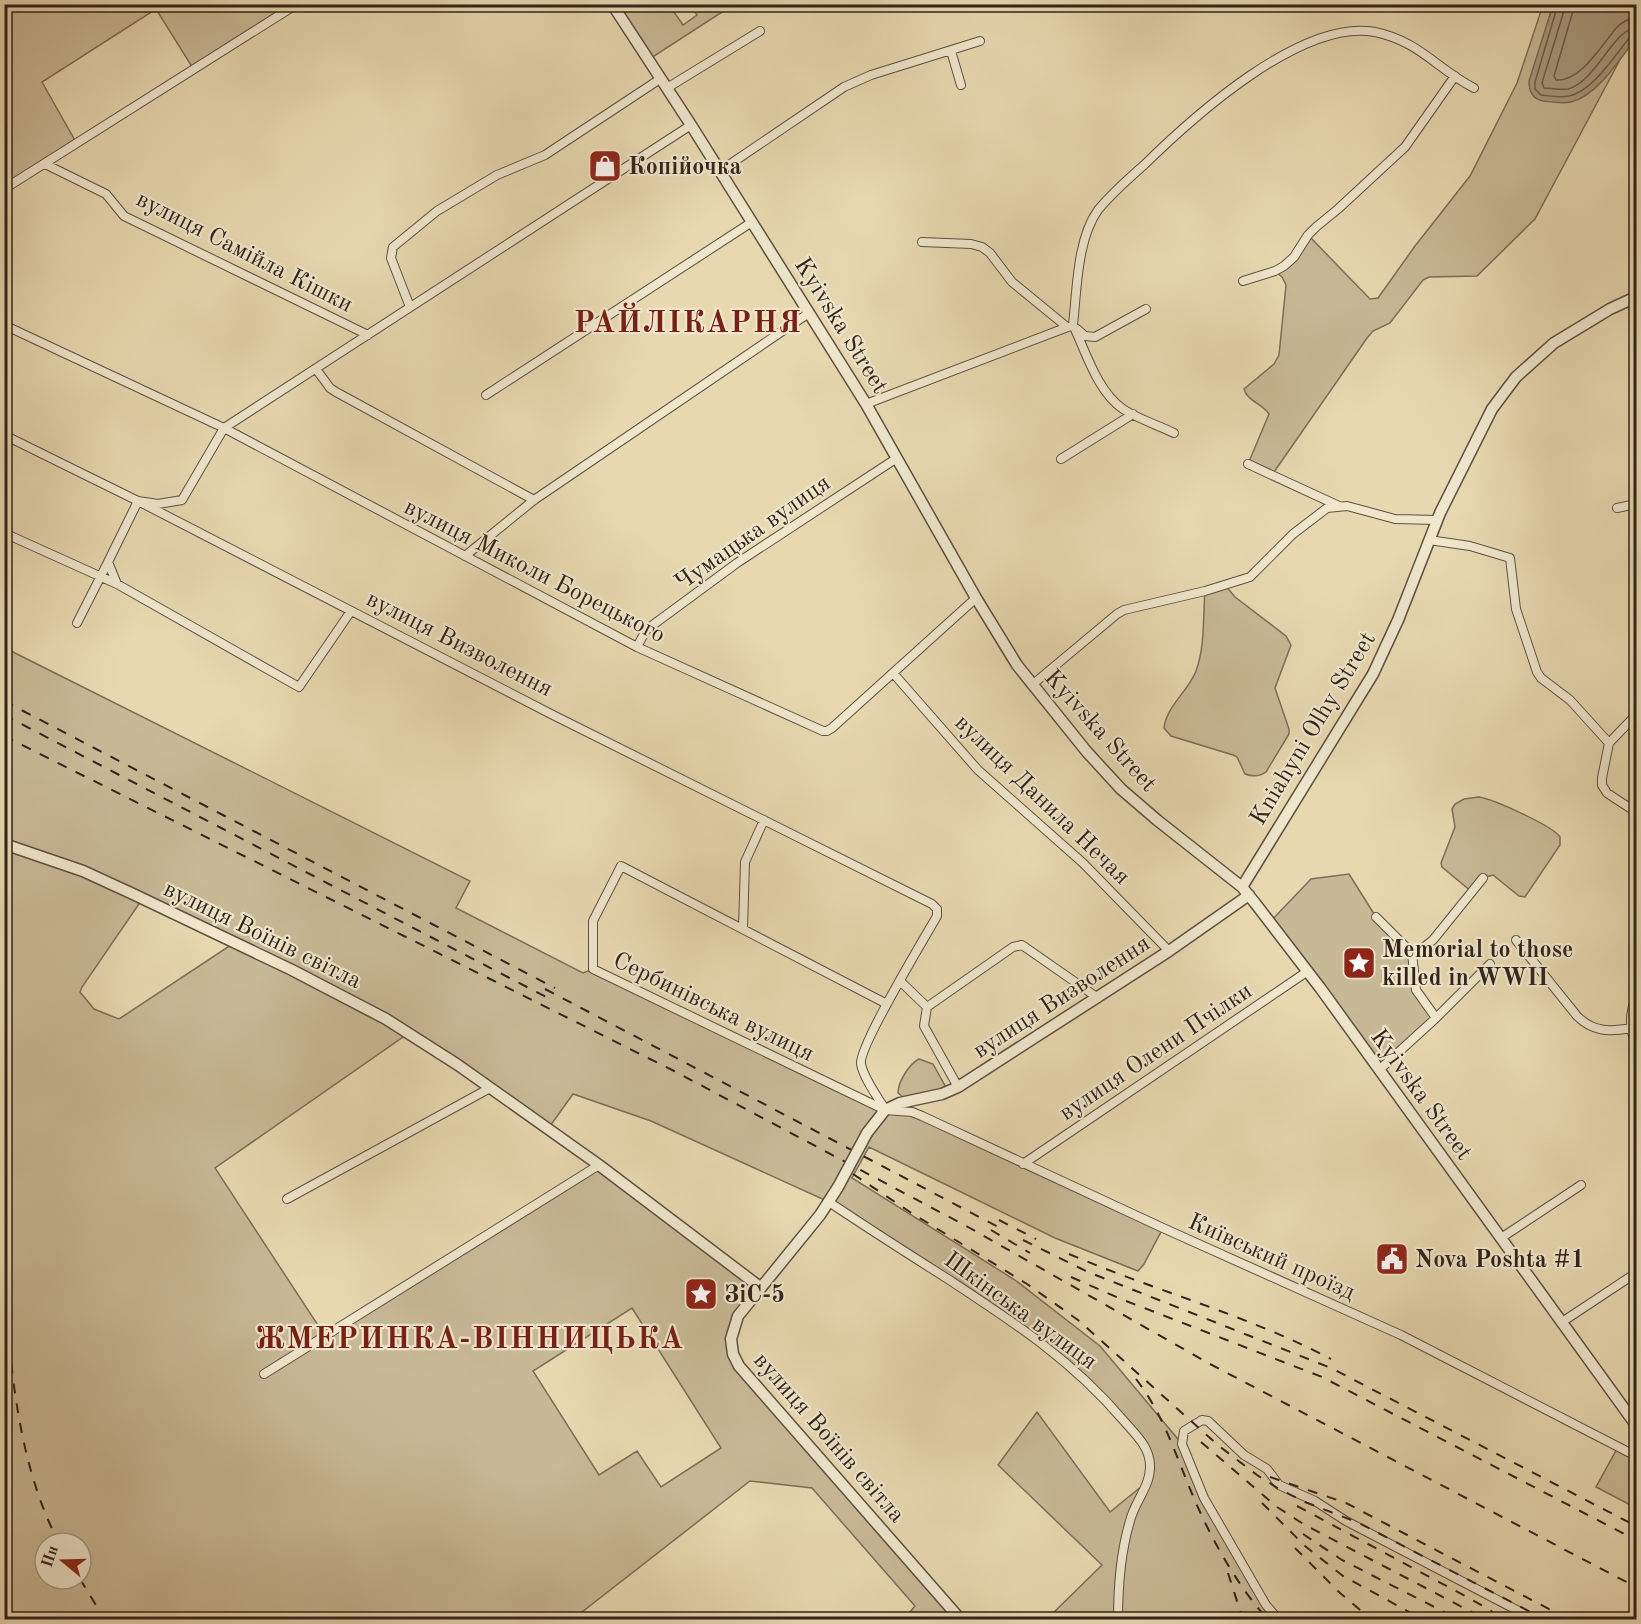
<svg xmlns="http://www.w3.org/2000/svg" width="1641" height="1624" font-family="'Old Standard TT',serif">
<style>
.green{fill:#c8b996;stroke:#7c6e58;stroke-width:1.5;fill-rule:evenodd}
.water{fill:#a99a7d;stroke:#796a55;stroke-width:1.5}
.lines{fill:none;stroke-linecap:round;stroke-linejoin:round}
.shore{stroke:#6d5e4c;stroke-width:1.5}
.minor-casing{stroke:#5e5040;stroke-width:10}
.tertiary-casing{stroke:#5e5040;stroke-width:13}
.minor{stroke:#efe6cc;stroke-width:8}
.tertiary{stroke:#efe6cc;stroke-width:10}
.rail{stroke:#31231a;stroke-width:2;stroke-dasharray:10 10;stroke-linecap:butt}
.tertiary-bridge-casing{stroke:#5e5040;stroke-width:13;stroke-linecap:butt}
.tertiary-bridge{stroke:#efe6cc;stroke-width:10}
.labels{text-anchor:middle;stroke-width:4.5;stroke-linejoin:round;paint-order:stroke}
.poi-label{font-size:24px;font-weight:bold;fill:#31231a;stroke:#efe6cc;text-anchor:start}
.street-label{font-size:24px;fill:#31231a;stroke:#efe6cc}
.district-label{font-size:30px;font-weight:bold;letter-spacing:1.5px;fill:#7a1f14;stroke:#efe6cc}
</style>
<rect width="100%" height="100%" fill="#e7d8b0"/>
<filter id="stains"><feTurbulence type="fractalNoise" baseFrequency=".00333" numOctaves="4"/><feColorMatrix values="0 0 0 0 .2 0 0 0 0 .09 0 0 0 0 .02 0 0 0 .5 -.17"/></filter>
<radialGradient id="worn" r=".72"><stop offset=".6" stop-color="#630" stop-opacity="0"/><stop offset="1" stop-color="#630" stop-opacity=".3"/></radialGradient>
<path class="green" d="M4 5H297L194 70 156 9 42 82 77 144 5 189Z
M612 5H669L683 25 697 15 690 5H733L648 60Z
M1543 5H1553L1547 25 1615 65 1622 56 1535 219 1477 276 1429 277 1423 280 1390 323 1373 331 1367 338 1272 475 1248 464 1269 414C1263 404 1247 401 1244 389L1274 364 1279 355 1286 285 1282 277 1275 271 1284 266 1308 235 1370 299 1378 298 1415 246 1470 176 1517 83Z
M1225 585 1235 597 1286 636 1291 645 1275 688 1289 729V734L1266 772C1259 777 1253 777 1245 774L1237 757 1233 755 1171 736 1164 728C1166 707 1189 690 1196 671 1205 647 1203 617 1205 591Z
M5 648 470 881 456 908 583 973 593 969 885 1110 902 1111 1163 1228 1144 1264 1138 1271 1055 1238 869 1147 852 1178 1015 1280 1100 1346 1182 1444 1204 1498 1279 1619H1047L1102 1565 998 1465 1037 1412 1110 1512 1147 1482 1148 1454 1067 1362 829 1202 651 1121 573 1094 548 1129 409 1033 215 1168 325 1336 599 1165 760 1287 743 1309 733 1354 961 1619H904L915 1606 812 1488 750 1481 577 1616 579 1619 17 1620 5 1604ZM143 898 234 943 119 1019 94 1009 80 992 82 987ZM632 1308 721 1448 661 1487 637 1451 599 1475 533 1371ZM45 1543H81V1579H45Z
M1479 797C1493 799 1553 826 1560 837V845L1525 897 1519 896 1493 875 1483 878 1472 892 1442 867 1441 863 1455 827 1452 809 1455 804 1464 799Z
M1349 874 1376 917 1412 953 1415 985 1436 1018 1379 1070 1270 922 1311 879Z
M919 1059 933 1064 948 1091 908 1101 898 1093C898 1082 909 1064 919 1059Z
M1618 1447 1636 1456V1508L1596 1487Z"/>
<path class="water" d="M1553 5H1636V38C1620 59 1597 96 1571 102 1562 104 1552 102 1543 101 1532 99 1529 91 1529 81Z"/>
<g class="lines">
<path class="shore" d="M1558 4 1535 82V89L1541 95C1550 96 1560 98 1569 96 1593 91 1615 55 1630 37L1636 35
M1566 4 1542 83 1544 88C1552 88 1560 90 1568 89 1596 82 1613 29 1636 28
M1575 4 1554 76 1556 80C1582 82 1603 42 1619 25L1627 20 1636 19"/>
<g class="minor-casing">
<path id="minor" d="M951 51 961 85
M667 88 760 31
M45 164 106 194 124 216 368 335
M720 171 844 87 871 75 980 41
M4 189 297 4
M922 242 971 244 982 247 990 253 1012 282 1067 327
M1243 281 1275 271 1284 266 1294 257 1308 235 1316 227 1338 209 1405 147 1455 76
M410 307 391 258 393 247 437 211 497 175 545 155 660 79
M4 325 224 428 637 647 823 731H827L832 728 976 598
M1073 325C1077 290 1077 239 1098 210 1112 193 1128 179 1144 165 1193 117 1302 18 1375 32 1419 41 1437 69 1474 88
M1073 325C1086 352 1097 391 1123 409 1138 419 1158 425 1174 433
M1077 329 1085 336 1095 337 1146 309
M316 369 330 388 336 392 534 500
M486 395 752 222
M866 404 1073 325
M4 435 138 501 158 504 182 500 224 428 691 125
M1061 459 1133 414
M1248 464 1339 506
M138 501 553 715 932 904 937 909V916C925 937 858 1048 861 1064 864 1079 877 1096 885 1109
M1617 508 1636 504
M4 533 117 584 108 562 138 501
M1429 540 1470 546 1510 558 1516 609 1537 672 1541 678 1570 700 1609 743
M465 556 534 500 809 313
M117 584 299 687 351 611
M77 623 108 562
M637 647 646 630 737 563 897 458
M893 673 978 770 1083 863 1169 951
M1032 685 1117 614 1124 610 1205 591 1250 577 1293 534 1327 508 1347 506 1395 519 1437 520
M1636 715 1609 743 1602 778V785L1607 793 1636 812
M1376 917 1412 953
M743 928 745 862 764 820
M1516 940 1577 1016C1593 1032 1609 1032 1631 1028
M900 981 927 1007
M1636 998C1629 1014 1629 1028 1636 1044
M887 1004 621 866 593 921V969L885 1110 912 1112 922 1116 1163 1228 1401 1335 1636 1456
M1436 1018 1490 964
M1379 1070 1436 1018 1416 990 1412 953 1423 948 1433 940 1483 878
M958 1087 924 1026 927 1007 1013 947 1022 945 1098 998
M1023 1164 1308 971
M287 1199 490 1088
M829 1202C869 1229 910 1255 951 1281 1015 1323 1073 1361 1123 1420 1135 1434 1150 1447 1150 1466 1151 1485 1134 1503 1130 1521 1120 1554 1118 1586 1118 1620
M1501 1238 1581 1185
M1562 1322 1636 1273
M264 1374 599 1165
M1279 1620 1266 1605 1204 1498 1182 1444 1184 1431 1202 1420 1208 1421 1244 1455 1267 1469 1279 1485 1315 1501 1346 1521 1536 1620"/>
</g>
<g class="tertiary-casing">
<path id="tertiary" d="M612 4 691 125 866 404 976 598 1017 665 1087 752 1121 789 1157 820 1242 887 1255 903 1321 989 1636 1425
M4 844 83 871 133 894 292 970 386 1019 458 1065 599 1165 760 1287
M1242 887 1373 674 1398 620 1440 513 1492 409 1516 377 1554 343 1610 309 1636 297
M867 1133 885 1110 900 1103 942 1094 958 1087 1169 951 1249 895
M838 1187 820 1215 738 1316 731 1339 733 1354 739 1366 961 1620"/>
</g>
<use href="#minor" class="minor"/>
<use href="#tertiary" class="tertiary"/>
<path class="rail" d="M4 701 555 988
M4 715 550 999
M4 736 674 1071 968 1227 1210 1364 1636 1587
M545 989 1004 1230
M853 1174 910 1212 1027 1284 1078 1320 1219 1446 1257 1475 1279 1489 1305 1502 1359 1523 1546 1620
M999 1220 1036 1239
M991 1230 1030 1253
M1023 1240 1088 1272 1331 1368 1636 1526
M1069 1254C1156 1291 1247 1315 1331 1359
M1071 1277 1121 1299 1322 1377 1636 1540
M4 1284C11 1371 18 1464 59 1543
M1136 1379C1165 1416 1177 1460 1196 1503 1214 1544 1238 1586 1268 1620
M1201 1442 1277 1507 1305 1525 1487 1620
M1270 1477 1346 1503 1570 1620
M1262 1503 1305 1546 1343 1576 1424 1620
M1297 1506 1467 1597 1490 1610 1501 1620
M1303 1534 1342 1560 1460 1620
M1295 1548 1340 1593 1372 1620
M1228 1573 1243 1620
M80 1579 105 1620"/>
<g class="tertiary-bridge-casing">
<path id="tertiary-bridge" d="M838 1187 867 1133"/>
</g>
<use href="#tertiary-bridge" class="tertiary-bridge"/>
</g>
<defs>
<g id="shop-square" transform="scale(1.725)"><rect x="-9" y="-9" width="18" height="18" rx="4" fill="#8f2418" stroke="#efe6cc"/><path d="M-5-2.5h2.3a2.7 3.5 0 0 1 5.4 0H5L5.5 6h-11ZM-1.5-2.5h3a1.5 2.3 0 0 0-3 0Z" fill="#fff"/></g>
<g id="sight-square" transform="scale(1.725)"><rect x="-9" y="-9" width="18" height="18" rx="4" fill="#8f2418" stroke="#efe6cc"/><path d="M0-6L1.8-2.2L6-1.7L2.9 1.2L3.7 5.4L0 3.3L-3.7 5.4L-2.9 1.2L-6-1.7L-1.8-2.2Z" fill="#fff"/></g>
<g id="civic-square" transform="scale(1.725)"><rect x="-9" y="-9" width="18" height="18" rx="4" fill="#8f2418" stroke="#efe6cc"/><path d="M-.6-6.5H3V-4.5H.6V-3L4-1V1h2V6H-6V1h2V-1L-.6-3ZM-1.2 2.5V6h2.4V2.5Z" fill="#fff"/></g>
</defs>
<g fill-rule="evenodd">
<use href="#shop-square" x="605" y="166"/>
<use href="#sight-square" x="1359" y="963"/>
<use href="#civic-square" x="1392" y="1259"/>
<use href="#sight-square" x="701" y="1294"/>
</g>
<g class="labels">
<g class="poi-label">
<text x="628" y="174">Копійочка</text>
<text x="1382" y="957">Memorial to those<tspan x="1382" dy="28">killed in WWII</tspan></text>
<text x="1415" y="1267">Nova Poshta #1</text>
<text x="724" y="1302">ЗіС-5</text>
</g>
<g class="street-label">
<text transform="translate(245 251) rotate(27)" y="8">вулиця Самійла Кішки</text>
<text transform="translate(842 325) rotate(58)" y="8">Kyivska Street</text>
<text transform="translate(752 532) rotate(-35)" y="8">Чумацька вулиця</text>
<text transform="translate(535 570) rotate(27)" y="8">вулиця Миколи Борецького</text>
<text transform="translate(460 643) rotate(27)" y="8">вулиця Визволення</text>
<text transform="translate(1312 728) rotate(-59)" y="8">Kniahyni Olhy Street</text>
<text transform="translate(1101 730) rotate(48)" y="8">Kyivska Street</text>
<text transform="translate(1043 799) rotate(44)" y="8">вулиця Данила Нечая</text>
<text transform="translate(263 934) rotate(26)" y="8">вулиця Воїнів світла</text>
<text transform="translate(1061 996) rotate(-33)" y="8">вулиця Визволення</text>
<text transform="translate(714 1006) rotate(26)" y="8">Сербинівська вулиця</text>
<text transform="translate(1155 1051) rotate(-34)" y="8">вулиця Олени Пчілки</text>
<text transform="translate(1422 1094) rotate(54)" y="8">Kyivska Street</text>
<text transform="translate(1272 1256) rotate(24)" y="8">Київський проїзд</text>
<text transform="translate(1021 1310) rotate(36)" y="8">Шкінська вулиця</text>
<text transform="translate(830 1437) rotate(49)" y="8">вулиця Воїнів світла</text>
</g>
<g class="district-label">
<text x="688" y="332">РАЙЛІКАРНЯ</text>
<text x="470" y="1348">ЖМЕРИНКА-ВІННИЦЬКА</text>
</g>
</g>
<rect width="1641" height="1624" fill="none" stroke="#e7d8b0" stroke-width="24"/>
<rect x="6" y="6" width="1629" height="1612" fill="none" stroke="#31231a" stroke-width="3"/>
<rect x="12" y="12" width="1617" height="1600" fill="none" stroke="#31231a" stroke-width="1.5"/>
<g transform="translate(63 1561) rotate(289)"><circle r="28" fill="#efe6cc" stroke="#a39885" stroke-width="1.5"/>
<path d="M0-4.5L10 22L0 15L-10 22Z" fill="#8f2418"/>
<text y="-9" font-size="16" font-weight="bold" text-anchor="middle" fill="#31231a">Пн</text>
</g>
<rect width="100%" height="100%" filter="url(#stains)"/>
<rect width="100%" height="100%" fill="url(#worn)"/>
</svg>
